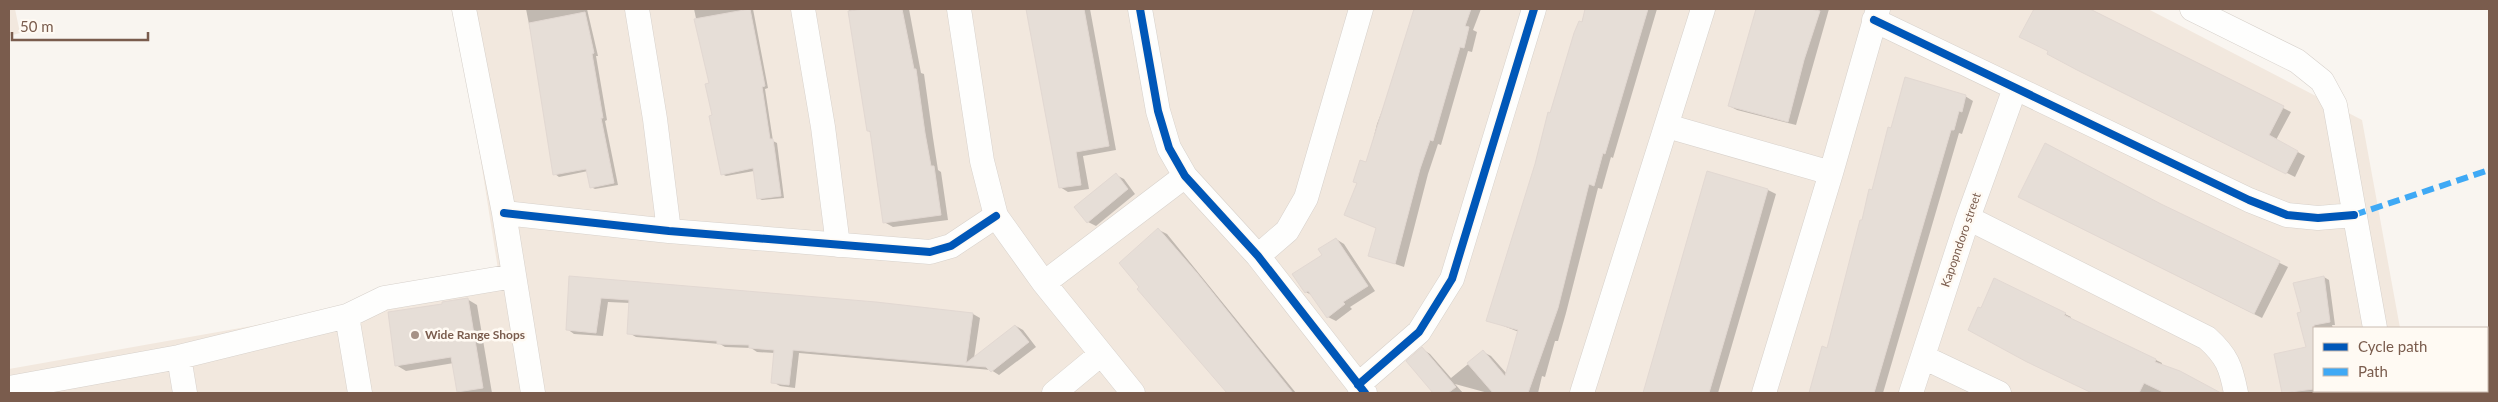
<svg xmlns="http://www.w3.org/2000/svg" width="2498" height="402" font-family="Lato,sans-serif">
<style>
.residential{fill:#f2e8de}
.shadow{fill:#0003}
.building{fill:#e6ded7;stroke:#e2d8d2}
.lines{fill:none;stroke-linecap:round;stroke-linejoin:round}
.minor-casing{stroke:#d7d1cb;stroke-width:25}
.minor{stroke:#fefefd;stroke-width:24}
.quiet{stroke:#3fa9f5;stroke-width:6;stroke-dasharray:12 6;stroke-linecap:butt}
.cycleway-casing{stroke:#fffaf3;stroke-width:11}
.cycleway{stroke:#0057b8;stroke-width:8}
.poi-dot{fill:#a69286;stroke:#fffaf3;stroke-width:2}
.labels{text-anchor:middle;stroke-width:5;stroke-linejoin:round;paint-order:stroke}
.street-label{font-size:12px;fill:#7a5c4d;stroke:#fffaf3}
.poi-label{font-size:12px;font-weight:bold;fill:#7a5c4d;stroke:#fffaf3;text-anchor:start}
</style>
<rect width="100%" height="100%" fill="#f9f5f0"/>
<path class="residential" d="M9 9H15L20 33 9 36Z
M457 9H2148L2362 120 2400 328H2314V391H2411L2412 393H9V369L500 282Z"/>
<path class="shadow" d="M526 9H587L598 56H596L607 120 605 121 618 185 595 189 591 187 588 171 559 177 555 174 541 85Z
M694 9H753L768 88 765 89 773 141 777 143 784 198 762 200 758 198 754 171 726 176 722 174 710 84Z
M849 9H909L921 73 924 74 933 138 938 170 941 172 948 220 893 227 884 222 872 132 868 131Z
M1027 9H1090L1116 150 1083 156 1089 189 1068 192 1060 187Z
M1415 9H1481L1473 30 1477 32 1472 52 1468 51 1441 145 1438 144 1428 174 1404 267 1369 255 1377 228 1346 215 1367 164 1377 124 1396 74Z
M1586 9H1657L1613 158 1611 157 1602 189 1598 188 1566 313 1558 341H1555L1545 377 1542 376 1538 393H1488L1455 384 1463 393H1434L1408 362 1422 349 1430 354 1451 378 1483 352 1491 356 1507 374 1519 332 1488 320 1551 114Z
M1757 9H1829L1796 125 1737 110 1729 106Z
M2035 9H2088L2291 112 2276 140 2305 156 2295 177 2056 58 2050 51 2020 37Z
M1965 96 1973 101 1962 134 1959 133 1883 393H1811L1827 349 1863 222 1892 129Z
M1708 172 1768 190 1776 194 1718 393H1644Z
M1116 175 1124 179 1135 194 1096 226 1088 222Z
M2027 201 2161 205 2288 267 2262 318Z
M1159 230 1167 234 1296 393H1228L1222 384Z
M1336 239 1344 244 1375 291 1350 307 1352 309 1336 321 1328 317 1313 296 1306 292 1324 255Z
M2324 277 2329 280 2335 325H2332L2333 328H2314V391H2344V393H2283L2276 355 2308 348 2303 313Z
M570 278 973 314 980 318 974 358 1016 326 1023 330 1036 347 999 375 991 370 799 353 795 388 780 386 773 382 775 353 757 352 751 348 725 347 720 344 636 337 629 333 630 303 608 302 603 336 574 334 567 329Z
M467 299 477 305 492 393H458L454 363 406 371 396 365 444 305Z
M2065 314 2071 317 2070 319 2156 360 2162 363 2161 366 2209 389 2207 393H2093L1976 333Z"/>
<path class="building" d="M750 9 765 86 762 87 770 139H773L781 196 757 199 753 168 721 175 709 116 712 115 705 84 709 83 694 19Z
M865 9H902L914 69H916L925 133 931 166H934L941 215 883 223 870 131H867L848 11Z
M1026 9H1084L1109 146 1076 152 1081 185 1059 188Z
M1414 9H1471L1465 26 1469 27 1464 48 1460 47 1433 141 1430 140 1420 169 1395 264 1368 256 1376 228 1344 215 1357 183 1353 182 1360 160 1366 162Z
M1585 9H1648L1605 154 1603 153 1594 186 1589 184 1558 308 1528 393H1493L1467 363 1483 350 1505 376 1518 330 1486 321 1535 164 1548 112 1550 113 1574 33 1579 21 1582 22Z
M1756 9H1810L1820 11 1804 60 1788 122 1728 106Z
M2034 9H2090L2284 106 2269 135 2298 151 2286 174 2077 70 2047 54 2048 51 2019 37Z
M585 12 594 53 592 54 603 118H601L614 183 590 188 586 169 553 175 529 23Z
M1905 77 1966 95 1962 112 1959 111 1954 130H1951L1874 393H1809L1822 346 1827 348 1860 220H1862L1869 189 1872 190 1888 127 1891 128Z
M2045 143 2161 204 2280 261 2254 314 2018 197Z
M1707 171 1768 189 1747 263 1709 393H1643Z
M1116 173 1128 189 1087 223 1074 207Z
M1158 228 1197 273 1293 393H1227L1137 289 1139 287 1119 263Z
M1336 238 1368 286 1343 302 1345 304 1327 318 1308 291 1305 293 1292 274 1322 255 1318 249Z
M569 276 876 302 973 313 966 363 1015 325 1029 342 991 372 986 367 793 350 789 385 771 383 774 350 749 348V345L717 344V341L627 334 629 300 601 298 596 333 566 330Z
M2324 276 2330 322 2314 325V389L2282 393 2274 354 2306 347 2297 313 2301 312 2293 283Z
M1994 278 2066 313 2064 315 2156 359 2155 362 2180 371 2221 393H2165L2144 383 2139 393H2092L2027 362 1968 330 1978 307 1981 308Z
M468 298 483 388 457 392 451 357 395 366 388 312 442 304V302Z
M1422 347 1456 387 1448 393H1433L1406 361Z"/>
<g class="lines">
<g class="minor-casing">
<path id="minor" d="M464 9 504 213 533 393
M637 9 655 119 669 231
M803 9 823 127 838 245
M959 9 982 161 996 216 1044 283 1133 393
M1140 9 1158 111 1169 148 1185 176 1258 256 1365 393
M2192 9 2297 61 2322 81 2335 105 2375 328
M1874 20 2249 200 2287 215 2318 218 2354 215
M1667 126 1831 173
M504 213 669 231 930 252 951 246 996 216
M1968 218 2207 338C2227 356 2231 367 2236 393
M1258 256 1287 231 1306 198 1361 9
M1044 283 1185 176
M347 316 384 298 514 276
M179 357 185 393
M1923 357 1999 393
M1358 385 1419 332 1452 279 1534 9
M9 388 179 357 347 316 360 393
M2386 391 2387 393
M1054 393 1101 354
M1582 393 1703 9
M1764 393 1831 173 1878 9
M1911 393 1968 218 2015 88"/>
</g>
<use href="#minor" class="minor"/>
<path class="quiet" d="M2354 215 2489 170"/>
<g class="cycleway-casing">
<path id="cycleway" d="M1140 9 1158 111 1169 148 1185 176 1258 256 1365 393
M1874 20 2249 200 2287 215 2318 218 2354 215
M504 213 669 231 930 252 951 246 996 216
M1358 385 1419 332 1452 279 1534 9"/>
</g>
<use href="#cycleway" class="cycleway"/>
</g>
<circle class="poi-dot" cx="415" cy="335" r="5"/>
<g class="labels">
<g class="street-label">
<text transform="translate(1961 240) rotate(-71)" y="4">Kapopndoro street</text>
</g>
<g class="poi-label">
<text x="425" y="339">Wide Range Shops</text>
</g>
</g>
<rect width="2498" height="402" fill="none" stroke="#7a5c4d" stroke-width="20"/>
<rect x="2313" y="327" width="175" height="65" fill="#fffaf3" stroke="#cabbb1"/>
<rect x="2323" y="343" width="25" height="8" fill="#0057b8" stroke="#cabbb1"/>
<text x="2358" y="352" font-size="15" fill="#7a5c4d">Cycle path</text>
<rect x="2323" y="368" width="25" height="8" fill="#3fa9f5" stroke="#cabbb1"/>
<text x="2358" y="377" font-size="15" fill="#7a5c4d">Path</text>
<path d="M12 32v8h136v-8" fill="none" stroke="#7a5c4d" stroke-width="2.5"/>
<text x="20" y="32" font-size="15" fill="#7a5c4d" stroke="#fffaf3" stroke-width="4" paint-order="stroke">50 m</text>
</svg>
